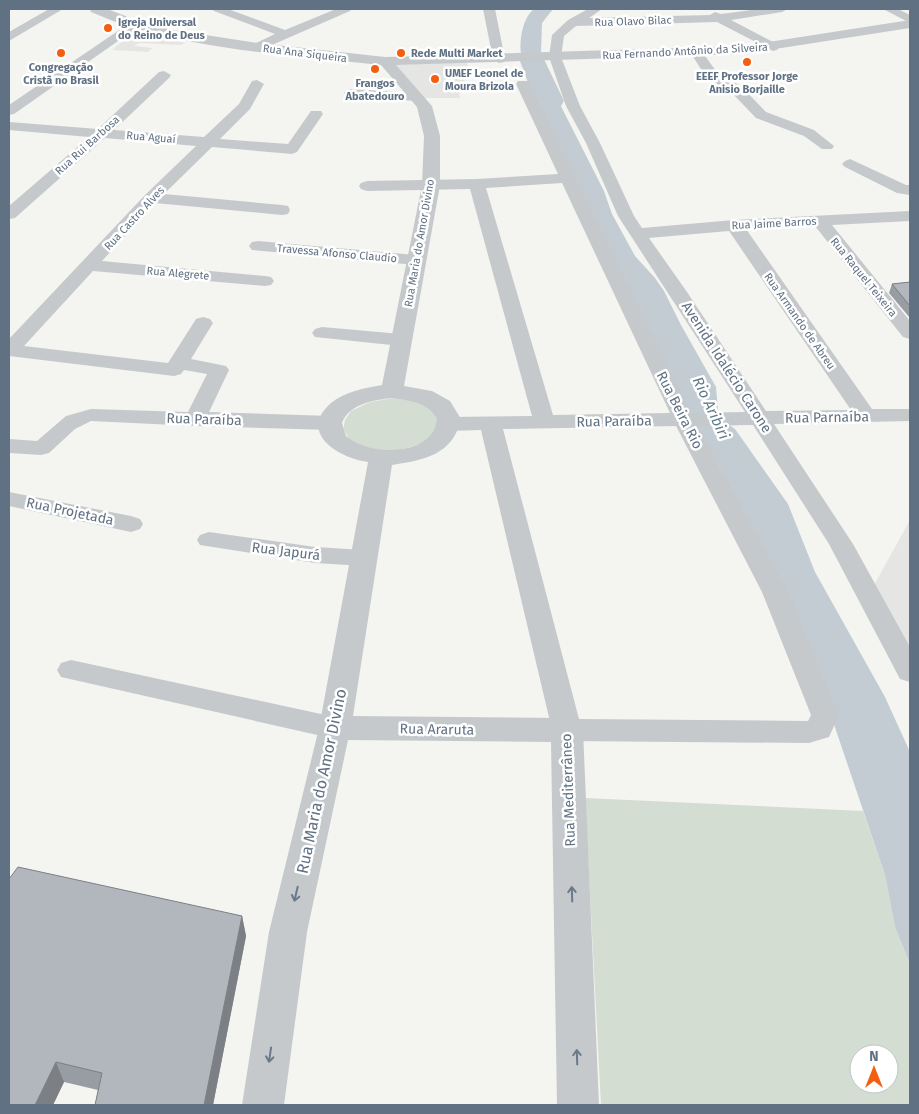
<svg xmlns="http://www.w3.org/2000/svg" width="919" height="1114" font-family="'Fira Sans',sans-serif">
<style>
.built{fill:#e5e6e4}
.green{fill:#d4ddd1;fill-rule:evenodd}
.water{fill:#c3ccd2}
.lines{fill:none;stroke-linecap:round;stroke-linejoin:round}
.river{fill:#c3ccd2;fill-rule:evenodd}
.minor{fill:#c6c9cc;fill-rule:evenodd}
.tertiary{fill:#c6c9cc;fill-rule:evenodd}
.wall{fill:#989da3}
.shaded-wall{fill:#7c8084}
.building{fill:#b1b7bd;stroke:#7c8084}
.oneway{stroke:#6a7a8b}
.poi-dot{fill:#f55d10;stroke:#fff;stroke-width:2}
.labels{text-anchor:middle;stroke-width:5;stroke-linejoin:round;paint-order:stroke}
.far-street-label{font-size:11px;fill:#607184;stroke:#fff}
.far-poi-label{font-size:11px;font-weight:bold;fill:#607184;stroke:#fff;text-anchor:start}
.street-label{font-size:14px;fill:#607184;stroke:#fff}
.water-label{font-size:15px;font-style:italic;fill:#607a89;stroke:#fff}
.near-street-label{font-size:16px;fill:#607184;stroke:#fff}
</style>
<rect width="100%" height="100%" fill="#f4f5f0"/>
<path class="built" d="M133 33 146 34 141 39 185 42 181 45 139 43 134 46 153 48 148 52 112 50Z
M467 62 470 77 464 78 465 83 509 81 514 89 459 91 460 98H420L395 65Z
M910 520V654L874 585Z"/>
<path class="green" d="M393 398 424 403 441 419 431 441 392 452 360 446 349 439 344 430V425L345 420 351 411 370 402Z
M585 798 863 811 885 875 895 927 910 964V1105H601ZM859 1054H889V1084H859Z"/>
<path class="water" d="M520 61H538L604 191 612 214 635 256 655 278 664 291 681 325 716 387 718 411 722 420 735 429 788 504 815 572 885 697 910 752V964L895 927 885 875 823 692 719 465C689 415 662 361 638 308 629 289 621 271 611 253L533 96Z"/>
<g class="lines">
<path class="river" d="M534 9H553L542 23 541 53 564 101 561 106 553 107 545 106 542 101C537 88 524 66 521 53 519 40 523 17 534 9Z"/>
<path class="minor" d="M49 9H63L9 41V32Z
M212 9H228L285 30 336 9H352L350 11 258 51 252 47 254 44 275 34 214 11Z
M483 9H495L505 59 504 62 499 63 493 59Z
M588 9H602L589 18 710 15 715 12 721 14 759 9H788L782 12 731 20 777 44 779 47 777 50 773 51 717 22 576 26 564 36 561 57 580 106 600 143 634 216 642 228 734 220 910 211V221L832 225 910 321V339L903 337 815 226 746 229 872 409H910V421L774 424 853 544 910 647V682L900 679 829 544 753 425 698 426 788 592 839 715 829 737 809 743 567 741 557 738 552 730 481 430 450 431 442 429 439 424 442 419 450 417 532 416 470 189 367 191 361 189 359 186 361 183 367 181 477 179 558 174 516 84 518 81H528L691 413 745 412 618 216 586 143 566 106 549 57 552 35 568 20ZM562 183 670 413 553 415 486 188ZM729 231 851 410 766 411 687 292 649 238ZM676 426 762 592 811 715 808 721 579 719 503 429Z
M883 9H898L910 15V23Z
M134 20 140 24 138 27 14 114 9 115V105Z
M696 48 700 49 716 71 742 87 766 112 814 130 834 146 832 149H822L804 136 756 118 732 93 706 77 690 52Z
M164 71 171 75 169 78 114 130 204 137 239 104 252 81 257 80 264 84 250 109 220 139 288 144 311 111H321L323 114 297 152 292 154 212 147 164 194 282 205 288 206 290 210 288 214 282 215 155 203 102 261 265 276 271 277 274 281 271 285 265 286 93 271 24 346 168 363 196 319 203 317 210 319 213 323 191 359 226 366 229 370 209 412 331 416 339 418 342 423 339 428 331 430 195 426 91 421 75 429 49 453 41 455 9 453V439L37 441 66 416 91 409 188 412 207 374 184 370 181 374 174 376 9 356V339L145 195 196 146 105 138 15 218 9 219V206L89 137 9 130V122L98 129 159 72Z
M351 89 417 93 424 97 417 101 346 96 344 93 346 90Z
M850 159 906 185H910V195L897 193 845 167 842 164 845 161Z
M258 241 416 255 422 256 425 260 422 264 416 265 252 250 249 246 252 242Z
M322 327 401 334 408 336 411 340 408 344 401 346 315 337 312 333 315 329Z
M9 492 131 516 140 519 143 524 140 529 131 532 9 506Z
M209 532 315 547 364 550 373 552 377 558 373 564 364 566 315 563 200 545 197 540 200 535Z
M71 660 335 717 345 720 350 728 345 736 335 739 61 677 57 670 61 663Z"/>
<path class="tertiary" d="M90 9H107L139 21 173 30 258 43 385 57 742 46 910 20V28L742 54 396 65 432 106 440 136V185L404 386 432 391 450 401 461 419C453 455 424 460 392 465L353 716 567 718 578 721 583 730 599 1105H557L551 742 348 740 307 932 284 1105H242L269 932 319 728 368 462C339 458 297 433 331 403 344 392 365 388 382 385L422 185 424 136 417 107 381 65C298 56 211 51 131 27 117 23 104 17 91 12ZM392 398C410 401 428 402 437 419 436 422 436 427 434 430 420 457 365 454 346 436L342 423C349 404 374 400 392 398Z"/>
</g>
<path class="wall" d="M910 282V318L889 293 892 284Z
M9 879 242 916 246 936 213 1105H95L98 1090 64 1082 53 1105Z"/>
<path class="shaded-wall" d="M242 916 246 936 213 1105H204Z
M56 1062 64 1082 53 1105H35Z"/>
<path class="building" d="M910 282V306L892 284Z
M18 867 242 916 204 1105H95L102 1073 56 1062 35 1105H9V879Z"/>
<defs><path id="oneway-shaft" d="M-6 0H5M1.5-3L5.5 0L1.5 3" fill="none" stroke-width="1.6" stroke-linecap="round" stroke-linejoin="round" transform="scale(1.25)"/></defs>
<g class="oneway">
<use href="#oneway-shaft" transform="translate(296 894) rotate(103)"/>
<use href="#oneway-shaft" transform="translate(572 894) rotate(-92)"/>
<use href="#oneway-shaft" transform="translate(270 1055) rotate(98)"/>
<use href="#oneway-shaft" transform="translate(577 1057) rotate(-92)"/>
</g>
<g class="poi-dot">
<circle cx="108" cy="28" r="5"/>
<circle cx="61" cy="53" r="5"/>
<circle cx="401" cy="53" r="5"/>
<circle cx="747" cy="62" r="5"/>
<circle cx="375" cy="69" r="5"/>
<circle cx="435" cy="79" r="5"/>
</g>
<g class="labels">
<g class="far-street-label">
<text transform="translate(633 21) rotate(-2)" y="4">Rua Olavo Bilac</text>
<text transform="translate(685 51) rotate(-3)" y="4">Rua Fernando Antônio da Silveira</text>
<text transform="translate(305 53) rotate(7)" y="4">Rua Ana Siqueira</text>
<text transform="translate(151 137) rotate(5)" y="4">Rua Aguaí</text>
<text transform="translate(87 145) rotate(-42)" y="4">Rua Rui Barbosa</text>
<text transform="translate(134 218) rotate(-47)" y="4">Rua Castro Alves</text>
<text transform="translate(774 223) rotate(-3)" y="4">Rua Jaime Barros</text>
<text transform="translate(419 243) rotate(-80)" y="4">Rua Maria do Amor Divino</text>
<text transform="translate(337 253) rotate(5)" y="4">Travessa Afonso Claudio</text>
<text transform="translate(178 273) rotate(5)" y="4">Rua Alegrete</text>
<text transform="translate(864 277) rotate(51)" y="4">Rua Raquel Teixeira</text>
<text transform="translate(800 321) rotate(55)" y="4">Rua Armando de Abreu</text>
</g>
<g class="far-poi-label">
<text x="118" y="26">Igreja Universal<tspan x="118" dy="13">do Reino de Deus</tspan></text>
<text x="411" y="57">Rede Multi Market</text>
<text x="61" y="71" text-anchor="middle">Congregação<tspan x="61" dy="13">Cristã no Brasil</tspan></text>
<text x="445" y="77">UMEF Leonel de<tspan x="445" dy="13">Moura Brizola</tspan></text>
<text x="747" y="80" text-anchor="middle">EEEF Professor Jorge<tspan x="747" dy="13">Anisio Borjaille</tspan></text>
<text x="375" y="87" text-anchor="middle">Frangos<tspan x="375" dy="13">Abatedouro</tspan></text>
</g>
<g class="street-label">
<text transform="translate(727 367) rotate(57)" y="5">Avenida Idalécio Carone</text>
<text transform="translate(680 410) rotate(63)" y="5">Rua Beira Rio</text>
<text transform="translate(827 417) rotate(-1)" y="5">Rua Parnaíba</text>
<text transform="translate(204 419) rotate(2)" y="5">Rua Paraíba</text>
<text transform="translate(614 421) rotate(-1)" y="5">Rua Paraíba</text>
<text transform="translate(70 511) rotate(12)" y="5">Rua Projetada</text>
<text transform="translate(286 551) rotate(7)" y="5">Rua Japurá</text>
<text transform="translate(437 729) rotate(1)" y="5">Rua Araruta</text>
<text transform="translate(568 790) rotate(-92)" y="5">Rua Mediterrâneo</text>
</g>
<g class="water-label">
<text transform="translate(711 408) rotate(65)" y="5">Rio Aribiri</text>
</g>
<g class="near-street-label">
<text transform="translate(321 781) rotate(-78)" y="6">Rua Maria do Amor Divino</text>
</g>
</g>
<rect width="919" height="1114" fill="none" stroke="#607184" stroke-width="20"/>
<g transform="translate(874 1069)"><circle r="24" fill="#ffffff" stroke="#bfc6ce"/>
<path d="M0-4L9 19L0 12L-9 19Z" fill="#f55d10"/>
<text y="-8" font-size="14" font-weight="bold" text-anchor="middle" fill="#607184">N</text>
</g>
</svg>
